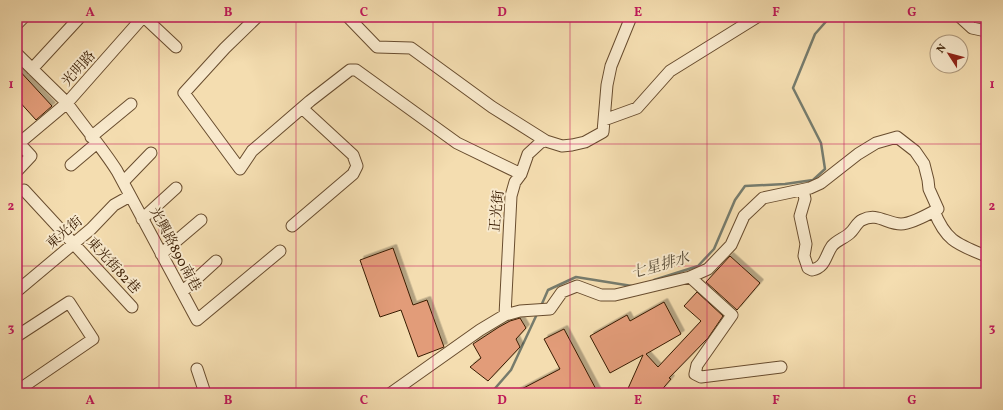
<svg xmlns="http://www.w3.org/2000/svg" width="1003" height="410" font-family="Vollkorn,'Noto Serif TC',serif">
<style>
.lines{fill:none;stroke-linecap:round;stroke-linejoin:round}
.stream{stroke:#767b6c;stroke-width:2.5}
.building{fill:#e29c79;stroke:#391c02;filter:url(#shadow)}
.minor-casing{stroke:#684c2e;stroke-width:13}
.minor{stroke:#f8e9cc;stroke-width:11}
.grid{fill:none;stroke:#c2185b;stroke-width:1;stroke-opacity:0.55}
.labels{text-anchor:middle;stroke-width:4;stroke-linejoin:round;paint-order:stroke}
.street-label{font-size:14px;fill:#391c02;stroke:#f8e9cc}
.water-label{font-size:15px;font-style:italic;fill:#574b37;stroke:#f8e9cc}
.neatline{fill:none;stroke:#c2185b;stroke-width:1.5}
.grid-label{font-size:13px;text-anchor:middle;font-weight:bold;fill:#c2185b}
</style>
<defs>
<filter id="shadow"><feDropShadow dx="3.5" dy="-3.5" stdDeviation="0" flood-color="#0004"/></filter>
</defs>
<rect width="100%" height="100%" fill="#f4ddb0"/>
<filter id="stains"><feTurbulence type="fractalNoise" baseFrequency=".005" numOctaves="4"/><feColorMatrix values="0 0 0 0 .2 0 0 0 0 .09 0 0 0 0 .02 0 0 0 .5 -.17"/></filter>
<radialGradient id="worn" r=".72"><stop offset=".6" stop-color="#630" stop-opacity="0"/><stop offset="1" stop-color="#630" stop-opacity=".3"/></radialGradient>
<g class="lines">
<path class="stream" d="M201 17 204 19 215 21 218 17
M654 280 698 266 714 249 735 200 745 186 785 184 813 180 825 169 821 143 793 88 815 34 830 17
M541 306 548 290 576 277 632 286
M491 393 511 370 537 314"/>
</g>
<path class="building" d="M17 68 52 106 36 120 17 99Z
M393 248 413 305 427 300 444 347 418 357 401 310 380 317 360 260Z
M730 256 760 283 737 310 706 282Z
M697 292 723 316 708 338 669 378 671 379 659 393H626L643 355 610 373 590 336 627 315 630 321 664 302 681 334 646 354 658 367 701 321 684 306Z
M520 318 526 328 516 339 520 347 488 381 470 367 481 358 473 344 499 327 510 321Z
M564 329 598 393H514L560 369 544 339Z"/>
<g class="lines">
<g class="minor-casing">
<path id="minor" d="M144 17 176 47
M257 17 225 48 184 93 240 169 252 151 310 101 350 70H356L457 143 521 174
M348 17 377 47 411 48 492 107 546 141
M960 17 972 28 986 31
M17 24 24 17
M17 54 67 103 143 17
M32 69 80 17
M604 120 637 108 670 71 757 17
M91 137 131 104
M17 145 67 103C83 126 102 147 117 171L197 320 280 251
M71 165 97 143
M17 171 31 156 19 143
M123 182 151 153
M24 190 132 307
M934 211C946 241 957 244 986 256
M142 219 176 188
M292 226 353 174 357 166 353 155 302 108
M161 254 201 220
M690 277 732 315 697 365 695 374 701 377 781 367
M17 291 91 229 114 205 130 196
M182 292 216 261
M505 315 511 196 515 182 521 174 528 154 541 142 546 141 562 146 572 145 585 142 603 132 607 85 611 66 631 17
M17 336 69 302 93 339 17 391
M197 369 205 393
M391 393 480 330 505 315 520 311 550 309 562 292 577 286 601 295H615L690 277 708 269 731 245 744 216 763 198 810 188 821 183 858 154 876 143 897 137 915 151 924 164 928 180 929 189 938 209C929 214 911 224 901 224 887 224 877 212 862 220 857 222 854 230 850 233 845 238 837 240 832 246 825 256 826 267 812 270L808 268 804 256 806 244 800 216 805 199 803 190"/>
</g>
<use href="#minor" class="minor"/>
</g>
<path class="grid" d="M159 17V393M296 17V393M433 17V393M570 17V393M707 17V393M844 17V393M17 144H986M17 266H986"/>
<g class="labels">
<g class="street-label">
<text transform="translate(78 68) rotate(-48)" y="5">光明路</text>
<text transform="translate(496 211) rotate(-84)" y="5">正光街</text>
<text transform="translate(64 232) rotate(-40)" y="5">東光街</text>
<text transform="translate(176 249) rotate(62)" y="5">光興路890南巷</text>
<text transform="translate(114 265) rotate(47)" y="5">東光街82巷</text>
</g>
<g class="water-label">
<text transform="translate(660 265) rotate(-16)" y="5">七星排水</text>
</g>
</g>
<rect width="1003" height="410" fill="none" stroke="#f4ddb0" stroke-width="44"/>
<g transform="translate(949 54) rotate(306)"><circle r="19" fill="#f8e9cc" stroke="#ac977b"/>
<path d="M0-3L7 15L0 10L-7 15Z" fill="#8f2418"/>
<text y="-6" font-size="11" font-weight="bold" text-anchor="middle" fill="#391c02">N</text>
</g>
<rect x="22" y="22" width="959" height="366" class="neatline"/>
<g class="grid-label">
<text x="90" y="16">A</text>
<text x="228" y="16">B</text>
<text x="364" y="16">C</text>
<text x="502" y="16">D</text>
<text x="638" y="16">E</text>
<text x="776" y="16">F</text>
<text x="912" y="16">G</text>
<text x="11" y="88">1</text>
<text x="992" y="88">1</text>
<text x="11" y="210">2</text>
<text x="992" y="210">2</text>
<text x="11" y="332">3</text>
<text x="992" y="332">3</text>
<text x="90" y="404">A</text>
<text x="228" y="404">B</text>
<text x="364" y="404">C</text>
<text x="502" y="404">D</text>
<text x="638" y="404">E</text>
<text x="776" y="404">F</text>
<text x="912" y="404">G</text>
</g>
<rect width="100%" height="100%" filter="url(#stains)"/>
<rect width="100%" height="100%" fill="url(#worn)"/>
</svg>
